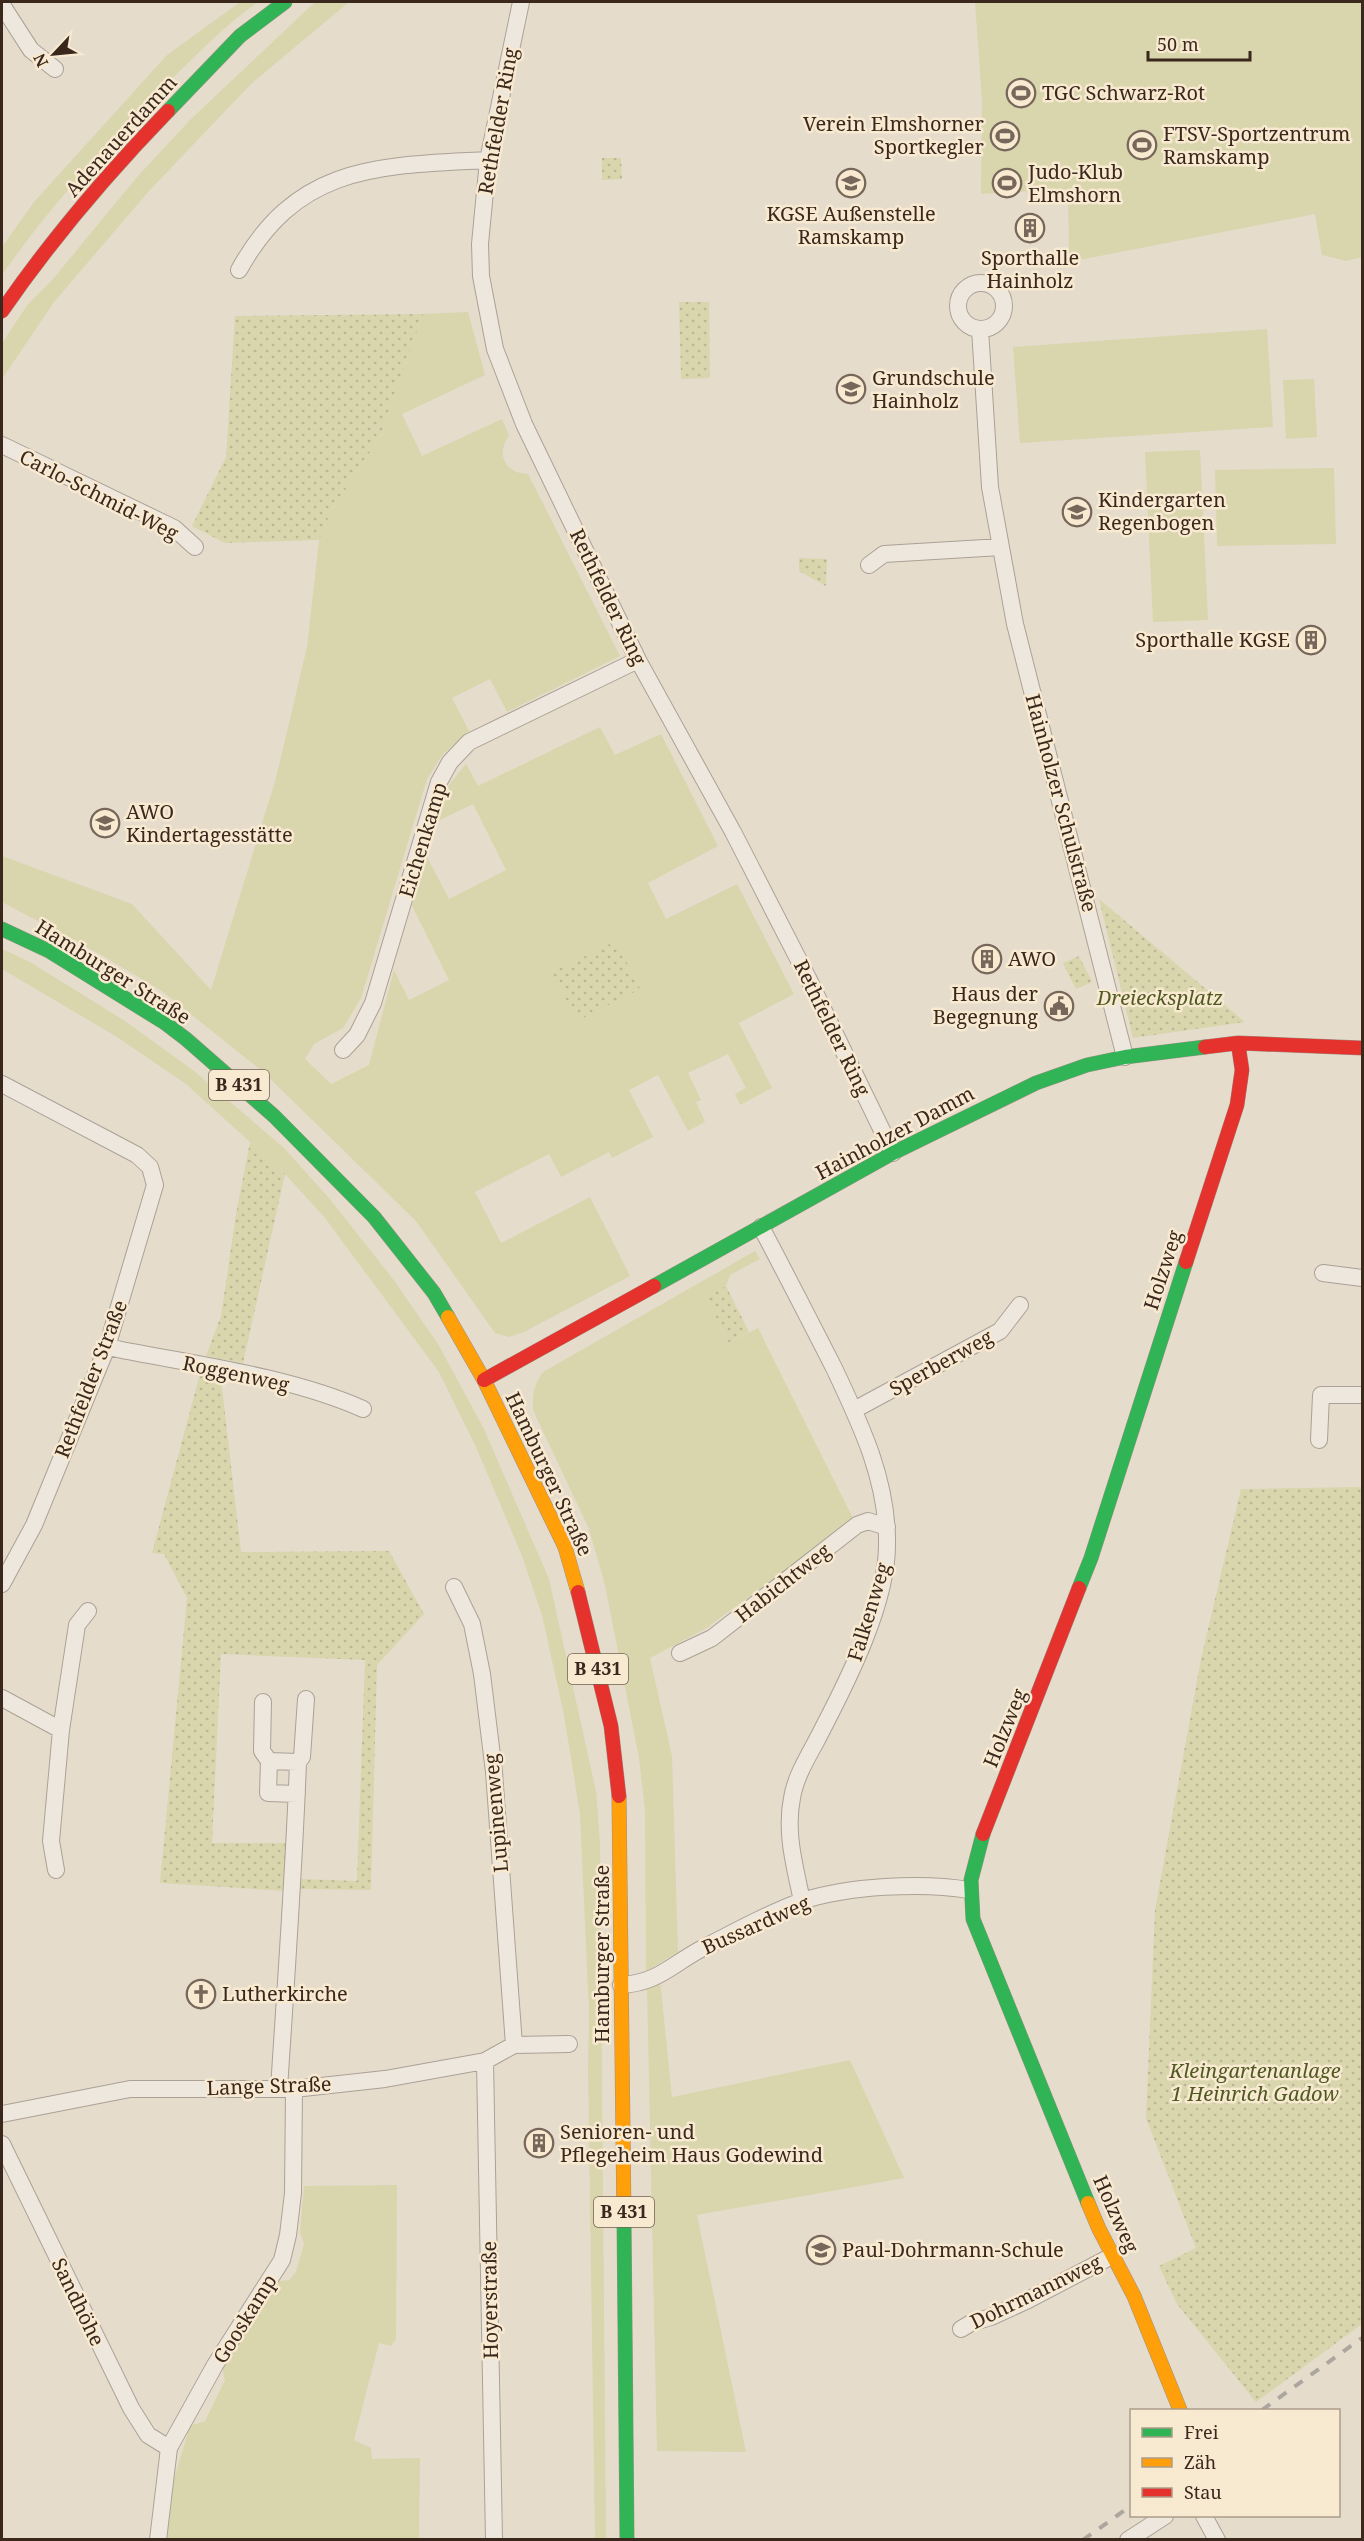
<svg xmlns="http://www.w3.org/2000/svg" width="1364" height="2541" font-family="'Noto Serif',serif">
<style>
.grass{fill:#d9d5ad}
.park{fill:url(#park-dots)}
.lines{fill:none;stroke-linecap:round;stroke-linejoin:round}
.street-casing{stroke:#aba195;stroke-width:18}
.fast-casing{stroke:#9b9085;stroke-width:15}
.slow-casing{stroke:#9b9085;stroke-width:15}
.jam-casing{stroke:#9b9085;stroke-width:15}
.street{stroke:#eee7de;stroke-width:16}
.fast{stroke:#30b455;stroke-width:14}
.slow{stroke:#ff9f0a;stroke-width:14}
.jam{stroke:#e5322d;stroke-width:14}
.rail{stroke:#ada69e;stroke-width:4;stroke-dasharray:10 10;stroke-linecap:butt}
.labels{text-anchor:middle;stroke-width:5;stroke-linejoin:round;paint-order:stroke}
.shield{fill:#f8e9d1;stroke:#746253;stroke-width:1.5}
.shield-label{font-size:18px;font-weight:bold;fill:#3b281d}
.poi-label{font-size:20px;fill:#3b281d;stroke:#f8e9d1;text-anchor:start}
.street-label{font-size:20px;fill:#3b281d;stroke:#f8e9d1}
.park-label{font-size:20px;font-style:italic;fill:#505921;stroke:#f8e9d1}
</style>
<defs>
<pattern id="park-dots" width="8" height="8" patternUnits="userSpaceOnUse" patternTransform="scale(1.5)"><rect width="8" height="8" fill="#d9d5ad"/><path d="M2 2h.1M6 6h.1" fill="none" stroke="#bbb794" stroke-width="1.8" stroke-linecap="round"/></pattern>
</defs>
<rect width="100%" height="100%" fill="#e6dccc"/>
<path class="grass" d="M240 2H258C221 28 189 62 157 94 101 151 47 210 2 275V247L34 202 167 55Z
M315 2H349L251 84 149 191 54 302 2 379V343L28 304 53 279 138 176 190 120Z
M975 2H1362V257L1346 261 1322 255 1315 214 1069 262 1068 189 981 194 982 101Z
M468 312 485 375 402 414 422 456 502 419 509 435C496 454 504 473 528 474L620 656 507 712 490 679 452 698 469 731 443 754 427 779 361 998 343 1028 314 1044 305 1059 331 1084 369 1065 394 970 409 1000 449 980 412 906 426 855 449 899 506 870 473 804 436 822 449 785 466 764 478 786 600 727 615 755 661 734 718 846 648 883 666 919 737 884 794 994 739 1023 772 1088 740 1105 735 1094 746 1088 728 1054 688 1073 701 1100 696 1102 705 1122 688 1131 658 1075 629 1090 653 1137 612 1158 609 1152 561 1177 549 1154 475 1192 501 1243 590 1197 630 1276 524 1332 509 1337 495 1333 416 1221 262 1071 162 991 103 956 2 902V856L132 904 211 990 276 778 307 647 319 540 331 511 381 435 423 314Z
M1267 329 1273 427 1020 443 1013 347Z
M1314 379 1317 437 1286 439 1283 380Z
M1200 450 1208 620 1153 622 1145 452Z
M1334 468 1336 544 1217 546 1215 470Z
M2 949 30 962 125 1021 194 1071 284 1148 329 1198 393 1279 438 1344 484 1429 549 1579 596 1791 600 1843 606 2539H595L588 2070 589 2011 580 1814 564 1715 542 1615 522 1556 477 1449 439 1372 325 1218 285 1174 250 1142 186 1084 117 1037 2 969Z
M755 1251 760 1259 730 1275 726 1286 706 1297 729 1343 758 1328 854 1520 705 1629 650 1658 672 1756 678 1952 646 1971 645 1810 639 1758 605 1585 589 1529 533 1410C532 1394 534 1385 543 1372Z
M660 1980 672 2097 850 2060 904 2178 697 2215 746 2452 657 2451 647 1987Z
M397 2185 396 2339 391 2346 379 2343 354 2440 371 2448 372 2459 420 2458 419 2539 167 2540 168 2499 190 2426 205 2421 225 2380 222 2366 279 2281 289 2280 296 2272 304 2244 300 2233 304 2186Z"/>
<path class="park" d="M602 158H621L622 179 602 180Z
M679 302H709L710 378 681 379Z
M423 314 381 435 331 511 319 540 225 543 192 526 226 457 235 316Z
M799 558 827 559 826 586 799 571Z
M1099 899 1245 1022 1133 1038Z
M616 941 640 989 577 1021 552 972Z
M1079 956 1092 982 1076 989 1063 963Z
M250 1142 285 1174 243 1363 206 1356 221 1316 236 1214Z
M726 1286 749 1332 729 1343 706 1297Z
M200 1374 221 1379 241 1552 389 1551 424 1614 377 1665 371 1890 300 1889 301 1879 357 1881 365 1660 221 1654 212 1843H289L286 1891 160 1883 187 1598 164 1554 152 1553Z
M1362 1487V2324L1256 2402 1177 2304 1159 2266 1196 2248 1146 2118 1155 1910 1201 1659 1241 1489Z"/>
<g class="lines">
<g class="street-casing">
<path id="street" d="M521 2 488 160 480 244 481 276 495 349 524 424 638 660 733 832 808 978 893 1153
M2 5 31 50 55 69
M239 270C298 163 380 166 488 160
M958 306a23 23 0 1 1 46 0a23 23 0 1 1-46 0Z
M980 329 990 487 1015 624 1125 1057
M2 445 174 528 195 547
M869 565 884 554 1001 547
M343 1050 357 1035 373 1003 439 782 450 762 469 742 638 660
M2 1084 137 1155 150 1167 155 1185 107 1347 34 1525 2 1584
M761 1227C786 1274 810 1321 834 1368 861 1425 888 1481 887 1545 887 1602 849 1678 823 1728 812 1751 796 1773 792 1798 785 1833 795 1867 802 1901
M1323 1273 1362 1278
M107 1347C189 1364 286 1375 363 1409
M854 1410 1000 1331 1020 1305
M1319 1440 1321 1395H1362
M454 1587 472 1624 482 1674 494 1772 514 2045
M680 1653 712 1638 857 1525 868 1521 887 1527
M2 1698 61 1730
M263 1702 262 1751 269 1761
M298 1762 302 1757 306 1699
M56 1870 51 1841 61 1730 77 1625 88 1611
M621 1985C658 1983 672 1964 703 1948 735 1932 768 1913 802 1901 848 1886 922 1882 969 1890
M485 2061 494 2540
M279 2089C286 1980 294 1871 298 1762L269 1761 268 1793 297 1794
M2 2114 130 2089H294L385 2079 485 2061 514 2045 569 2044
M2 2144 131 2408 148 2435 169 2448
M961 2329 971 2323 991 2317 1028 2300 1112 2256
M1204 2516 1217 2540
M158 2540 169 2448 215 2365 282 2260 288 2235 293 2193 294 2089
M1128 2540 1165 2516"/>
</g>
<g class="fast-casing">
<path id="fast" d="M168 111 240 36 285 2
M2 929 49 951 165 1023 186 1039 274 1116 374 1217 434 1293 448 1317
M654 1286 893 1153 1036 1083 1087 1065 1125 1057 1205 1047
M1079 1588 1091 1558 1186 1262
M983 1834 971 1880 973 1919 1088 2203
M624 2219 627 2540"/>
</g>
<g class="slow-casing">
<path id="slow" d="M448 1317 484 1380 565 1547 578 1592
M619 1796 624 2219
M1088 2203 1099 2229 1134 2296 1180 2410"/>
</g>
<g class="jam-casing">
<path id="jam" d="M2 311C51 240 108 173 168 111
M1205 1047 1238 1043 1362 1048
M1186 1262 1237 1105 1242 1070 1238 1043
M484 1380 654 1286
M578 1592 611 1726 619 1796
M983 1834 1079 1588"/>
</g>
<use href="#street" class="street"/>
<use href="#fast" class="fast"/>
<use href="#slow" class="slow"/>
<use href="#jam" class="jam"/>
<path class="rail" d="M1262 2410 1362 2338
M1083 2540 1132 2505"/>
</g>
<defs>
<g id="stadium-ring" transform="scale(1.5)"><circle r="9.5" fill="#f8e9d1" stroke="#77675a" stroke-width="1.5"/><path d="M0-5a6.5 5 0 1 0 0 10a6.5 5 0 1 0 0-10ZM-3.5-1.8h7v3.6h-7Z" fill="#77675a"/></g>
<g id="school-ring" transform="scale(1.5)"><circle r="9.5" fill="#f8e9d1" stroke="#77675a" stroke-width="1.5"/><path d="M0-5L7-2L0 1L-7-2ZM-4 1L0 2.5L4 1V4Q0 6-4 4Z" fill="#77675a"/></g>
<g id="building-ring" transform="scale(1.5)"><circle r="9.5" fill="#f8e9d1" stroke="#77675a" stroke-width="1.5"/><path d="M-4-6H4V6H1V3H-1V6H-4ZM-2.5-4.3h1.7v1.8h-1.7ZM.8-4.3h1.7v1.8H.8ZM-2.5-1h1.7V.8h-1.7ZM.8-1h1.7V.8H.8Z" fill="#77675a"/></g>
<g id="civic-ring" transform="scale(1.5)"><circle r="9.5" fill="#f8e9d1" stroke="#77675a" stroke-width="1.5"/><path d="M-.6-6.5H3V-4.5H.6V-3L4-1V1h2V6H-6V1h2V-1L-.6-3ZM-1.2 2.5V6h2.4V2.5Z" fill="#77675a"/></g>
<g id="church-ring" transform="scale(1.5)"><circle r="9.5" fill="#f8e9d1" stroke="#77675a" stroke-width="1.5"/><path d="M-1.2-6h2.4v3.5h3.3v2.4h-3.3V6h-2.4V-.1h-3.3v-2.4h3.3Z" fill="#77675a"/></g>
</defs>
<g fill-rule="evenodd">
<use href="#stadium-ring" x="1021" y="93"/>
<use href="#stadium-ring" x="1005" y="136"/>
<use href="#stadium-ring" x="1142" y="145"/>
<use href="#school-ring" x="851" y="183"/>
<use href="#stadium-ring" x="1007" y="183"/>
<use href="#building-ring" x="1030" y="228"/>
<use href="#school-ring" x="851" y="389"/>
<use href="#school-ring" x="1077" y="512"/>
<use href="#building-ring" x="1311" y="640"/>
<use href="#school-ring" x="105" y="823"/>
<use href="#building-ring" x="987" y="959"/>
<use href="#civic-ring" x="1059" y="1006"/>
<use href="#church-ring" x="201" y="1994"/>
<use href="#building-ring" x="539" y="2143"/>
<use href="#school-ring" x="821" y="2250"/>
</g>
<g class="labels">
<g class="shield">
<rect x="209" y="1070" width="60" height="30" rx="4.5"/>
<rect x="568" y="1654" width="60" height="30" rx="4.5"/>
<rect x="594" y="2197" width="60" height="30" rx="4.5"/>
</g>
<g class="shield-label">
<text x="239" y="1091">B 431</text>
<text x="598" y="1675">B 431</text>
<text x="624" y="2218">B 431</text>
</g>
<g class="poi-label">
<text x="1042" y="100">TGC Schwarz-Rot</text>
<text x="984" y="131" text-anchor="end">Verein Elmshorner<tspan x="984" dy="23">Sportkegler</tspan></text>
<text x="1163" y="141">FTSV-Sportzentrum<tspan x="1163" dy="23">Ramskamp</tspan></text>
<text x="1028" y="179">Judo-Klub<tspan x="1028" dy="23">Elmshorn</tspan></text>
<text x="851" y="221" text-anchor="middle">KGSE Außenstelle<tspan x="851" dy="23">Ramskamp</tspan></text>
<text x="1030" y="265" text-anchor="middle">Sporthalle<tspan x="1030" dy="23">Hainholz</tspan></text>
<text x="872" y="385">Grundschule<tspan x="872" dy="23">Hainholz</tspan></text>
<text x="1098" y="507">Kindergarten<tspan x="1098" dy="23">Regenbogen</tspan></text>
<text x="1290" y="647" text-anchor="end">Sporthalle KGSE</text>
<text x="126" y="819">AWO<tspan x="126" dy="23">Kindertagesstätte</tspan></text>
<text x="1008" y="966">AWO</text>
<text x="1038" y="1001" text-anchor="end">Haus der<tspan x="1038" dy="23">Begegnung</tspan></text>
<text x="222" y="2001">Lutherkirche</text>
<text x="560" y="2139">Senioren- und<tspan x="560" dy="23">Pflegeheim Haus Godewind</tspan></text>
<text x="842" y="2257">Paul-Dohrmann-Schule</text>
</g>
<g class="street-label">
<text transform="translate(498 121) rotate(-80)" y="7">Rethfelder Ring</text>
<text transform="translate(121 136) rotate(-48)" y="7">Adenauerdamm</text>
<text transform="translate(99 495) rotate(27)" y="7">Carlo-Schmid-Weg</text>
<text transform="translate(608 597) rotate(64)" y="7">Rethfelder Ring</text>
<text transform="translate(1061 803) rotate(75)" y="7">Hainholzer Schulstraße</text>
<text transform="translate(423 840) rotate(-73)" y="7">Eichenkamp</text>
<text transform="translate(113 972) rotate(32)" y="7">Hamburger Straße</text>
<text transform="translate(832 1028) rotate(64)" y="7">Rethfelder Ring</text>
<text transform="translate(895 1133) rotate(-28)" y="7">Hainholzer Damm</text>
<text transform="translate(1163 1270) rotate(-72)" y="7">Holzweg</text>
<text transform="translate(941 1363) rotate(-29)" y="7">Sperberweg</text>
<text transform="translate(236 1374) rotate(12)" y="7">Roggenweg</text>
<text transform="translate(91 1379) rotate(-69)" y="7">Rethfelder Straße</text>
<text transform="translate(549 1474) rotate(65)" y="7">Hamburger Straße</text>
<text transform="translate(783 1583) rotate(-38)" y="7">Habichtweg</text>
<text transform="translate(869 1612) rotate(-73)" y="7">Falkenweg</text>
<text transform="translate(1005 1728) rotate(-68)" y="7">Holzweg</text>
<text transform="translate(496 1813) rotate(-95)" y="7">Lupinenweg</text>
<text transform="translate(756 1925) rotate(-24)" y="7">Bussardweg</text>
<text transform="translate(602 1954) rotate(-90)" y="7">Hamburger Straße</text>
<text transform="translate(269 2086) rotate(-2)" y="7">Lange Straße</text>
<text transform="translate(1116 2214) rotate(66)" y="7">Holzweg</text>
<text transform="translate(1036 2292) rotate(-26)" y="7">Dohrmannweg</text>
<text transform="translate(490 2300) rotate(-91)" y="7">Hoyerstraße</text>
<text transform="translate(78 2302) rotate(64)" y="7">Sandhöhe</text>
<text transform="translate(245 2319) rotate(-58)" y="7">Gooskamp</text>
</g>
<g class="park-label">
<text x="1160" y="1005">Dreiecksplatz</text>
<text x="1255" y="2078">Kleingartenanlage<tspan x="1255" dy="23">1 Heinrich Gadow</tspan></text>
</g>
</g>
<rect width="1364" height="2541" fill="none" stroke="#3b281d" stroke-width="6"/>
<rect x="1130" y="2409" width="210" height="108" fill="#f8e9d1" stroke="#ac9c89" stroke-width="1.5"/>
<rect x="1142" y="2428" width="30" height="9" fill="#30b455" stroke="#ac9c89" stroke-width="1.5"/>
<text x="1184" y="2439" font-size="18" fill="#3b281d">Frei</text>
<rect x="1142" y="2458" width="30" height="9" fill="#ff9f0a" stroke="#ac9c89" stroke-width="1.5"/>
<text x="1184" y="2469" font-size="18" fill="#3b281d">Zäh</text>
<rect x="1142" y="2488" width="30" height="9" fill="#e5322d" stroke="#ac9c89" stroke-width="1.5"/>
<text x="1184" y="2499" font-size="18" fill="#3b281d">Stau</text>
<g transform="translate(54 54) rotate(244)" stroke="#f8e9d1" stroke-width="4.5" paint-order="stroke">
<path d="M0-4.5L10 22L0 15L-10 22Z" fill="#3b281d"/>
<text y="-9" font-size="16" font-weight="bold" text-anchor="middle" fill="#3b281d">N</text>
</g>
<path d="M1148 51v9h102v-9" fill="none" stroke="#3b281d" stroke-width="3"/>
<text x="1157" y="51" font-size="18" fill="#3b281d" stroke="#f8e9d1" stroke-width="4.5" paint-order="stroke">50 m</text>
</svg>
